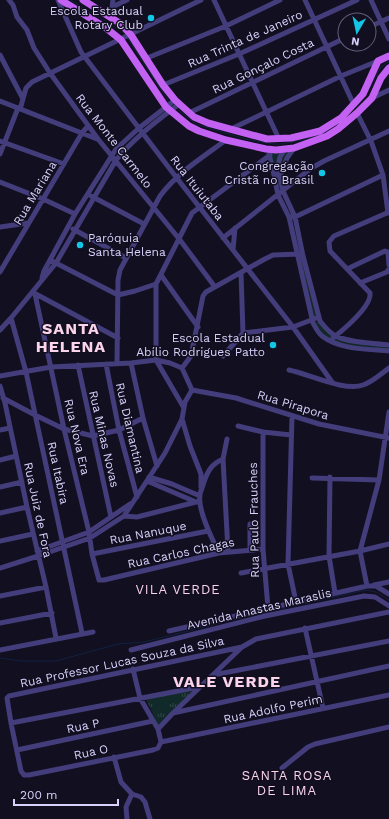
<svg xmlns="http://www.w3.org/2000/svg" width="389" height="819" font-family="'Work Sans',sans-serif">
<style>
.grass{fill:#122929}
.park{fill:url(#park-tufts)}
.lines{fill:none;stroke-linecap:round;stroke-linejoin:round}
.stream{stroke:#112141;stroke-width:1}
.minor{stroke:#433d7b;stroke-width:5}
.major{stroke:#c361f2;stroke-width:7}
.poi-dot{fill:#13c6e6;stroke:#120f20;stroke-width:1.5}
.labels{text-anchor:middle;stroke-width:3;stroke-linejoin:round;paint-order:stroke}
.poi-label{font-size:12px;fill:#d8d1fb;stroke:#120f20;text-anchor:end}
.street-label{font-size:12px;fill:#d8d1fb;stroke:#120f20}
.neighbourhood-label{font-size:13px;letter-spacing:1px;fill:#fbd3eb;stroke:#120f20}
.district-label{font-size:16px;font-weight:bold;letter-spacing:1px;fill:#fbd3eb;stroke:#120f20}
</style>
<defs>
<pattern id="park-tufts" width="24" height="20" patternUnits="userSpaceOnUse"><rect width="24" height="20" fill="#122929"/><path d="M3 7l-1-3M5 7V3M7 7l1-3M15 17l-1-3M17 17v-4M19 17l1-3" fill="none" stroke="#344749"/></pattern>
</defs>
<rect width="100%" height="100%" fill="#120f20"/>
<path class="grass" d="M294 148 282 170V188L277 192 273 165 266 149Z
M303 254 319 317 312 320 297 255Z
M320 321 335 336 389 345V351L359 348 329 341 313 323Z"/>
<path class="park" d="M194 690 158 725 146 699Z"/>
<g class="lines">
<path class="stream" d="M70 0 122 31 125 35
M127 37 169 102
M369 89 381 67 389 61
M356 107 365 97
M177 109 196 124 245 139 273 144H282L307 139 328 131
M0 658 20 661H56L118 644 144 642 241 618 366 590 376 592 389 600"/>
<path class="minor" d="M9 0 13 5 17 17 27 30 34 48 50 73 98 139 180 240 215 287
M58 0 81 52 176 177 293 327 332 382
M214 0 279 139
M305 0 354 105
M371 0 389 39
M112 7 113 0
M106 15 112 7 127 0
M369 27 389 18
M0 55 22 97
M147 58 226 26 280 0
M163 85 239 54 357 0
M372 98 389 90
M0 101 97 139
M189 113 345 38
M357 113 371 141 383 175 388 213
M231 129 341 76 378 61
M0 141 64 164
M294 148 287 158 280 177 283 191 295 217 303 256 320 321C324 326 329 333 336 336 349 343 374 343 389 345
M285 149 280 157 275 180 278 195 289 217 313 323C316 328 318 333 322 336 340 350 368 349 389 351
M0 154 18 108 21 106 26 88 32 82 201 0
M269 154 274 175
M0 182 43 199 75 214
M91 196 144 224
M291 217H295L383 175
M0 227 28 223
M73 229 126 258
M223 238 310 169 324 161 389 131
M233 250 235 228
M50 260 118 295 135 291 156 284 192 213 270 155
M347 269 385 251 388 252 389 265
M0 272 82 133 88 126
M241 273 243 333
M161 275 198 327
M42 278 44 271 75 214 116 149 139 128 175 100
M360 283 387 272 389 269
M156 284V360L184 408
M34 293 118 338
M35 294 64 429 89 532 92 554 99 580H104L219 553 263 549
M11 318 26 372 82 633
M0 330 11 318 56 263 116 160C134 138 157 121 179 104
M333 338C343 330 372 306 370 293L330 251 329 242 334 236 389 212
M223 356 243 333 293 327 319 317
M117 363 118 280 120 270 160 196C177 173 203 157 226 140
M131 363 143 418 157 466
M106 364 119 430 137 497
M78 365 111 517
M182 368 191 356 203 296 206 292 263 260 273 255 300 254
M289 370C309 374 345 392 363 385 372 382 381 374 389 368
M0 376 51 367 131 363 156 360 170 363 182 368 192 390
M0 386 5 403 27 507 46 587 56 638
M192 390 236 398 319 424 389 438
M3 398 35 415 64 429 93 436 119 430 143 418
M292 416 288 564 296 602
M182 419 190 446 201 474V487
M238 426 263 432 291 435
M0 430 10 428
M263 432V549L268 608
M227 439 223 459 228 551
M0 460 16 456
M149 477 172 484 200 496
M330 477 329 556 335 593
M312 478 379 480
M147 481 196 502
M0 487 22 482
M0 513 27 507
M124 516 137 517 200 501
M0 541 33 534
M250 550V524
M37 551 89 532 130 504
M219 553C212 539 197 509 200 494 201 490 203 486 204 482 208 470 212 464 223 459
M92 554 208 531
M0 568 38 556 90 538 124 516 165 453 182 419 185 402 192 390
M241 573 360 551 389 544
M374 585 389 582
M367 586 360 551 379 480 389 412
M0 596 46 587
M0 623 52 613
M305 628 323 708
M169 631 367 586H376L389 594
M0 650 93 632
M131 650 265 616 364 596 375 597 389 606
M133 669 140 698 158 729 161 742
M213 675 389 641
M173 713 389 666
M11 723 199 687
M158 729 173 713 242 647 256 639 389 612
M161 742 158 748 153 750 29 775H24L21 771 11 723 7 698 9 696 242 647
M161 742 389 695
M17 750 153 721
M114 757 121 782 132 794 141 797 145 802 150 819
M282 768 308 747 315 744 389 727
M127 819 126 807 132 794"/>
<path class="major" d="M61 0 106 28 121 40 166 107 189 126 199 131 226 140 266 149 276 150 294 148 327 136 338 129 357 113 372 98 381 78 389 68
M83 0 121 24 131 35 163 85 175 100 194 117 208 123 267 139 291 138 312 133 320 131 341 118 363 94 378 61 389 56"/>
</g>
<g class="poi-dot">
<circle cx="151" cy="18" r="4"/>
<circle cx="322" cy="173" r="4"/>
<circle cx="80" cy="245" r="4"/>
<circle cx="273" cy="345" r="4"/>
</g>
<g class="labels">
<g class="poi-label">
<text x="143" y="15">Escola Estadual<tspan x="143" dy="14">Rotary Club</tspan></text>
<text x="314" y="170">Congregação<tspan x="314" dy="14">Cristã no Brasil</tspan></text>
<text x="88" y="242" text-anchor="start">Paróquia<tspan x="88" dy="14">Santa Helena</tspan></text>
<text x="265" y="342">Escola Estadual<tspan x="265" dy="14">Abílio Rodrigues Patto</tspan></text>
</g>
<g class="street-label">
<text transform="translate(245 39) rotate(-24)" y="4">Rua Trinta de Janeiro</text>
<text transform="translate(263 66) rotate(-26)" y="4">Rua Gonçalo Costa</text>
<text transform="translate(114 141) rotate(52)" y="4">Rua Monte Carmelo</text>
<text transform="translate(197 188) rotate(52)" y="4">Rua Ituiutaba</text>
<text transform="translate(35 193) rotate(-59)" y="4">Rua Mariana</text>
<text transform="translate(293 405) rotate(17)" y="4">Rua Pirapora</text>
<text transform="translate(130 428) rotate(77)" y="4">Rua Diamantina</text>
<text transform="translate(77 437) rotate(77)" y="4">Rua Nova Era</text>
<text transform="translate(104 439) rotate(77)" y="4">Rua Minas Novas</text>
<text transform="translate(58 473) rotate(78)" y="4">Rua Itabira</text>
<text transform="translate(38 510) rotate(78)" y="4">Rua Juiz de Fora</text>
<text transform="translate(254 520) rotate(-91)" y="4">Rua Paulo Frauches</text>
<text transform="translate(148 533) rotate(-11)" y="4">Rua Nanuque</text>
<text transform="translate(181 553) rotate(-12)" y="4">Rua Carlos Chagas</text>
<text transform="translate(259 609) rotate(-13)" y="4">Avenida Anastas Maraslis</text>
<text transform="translate(122 662) rotate(-12)" y="4">Rua Professor Lucas Souza da Silva</text>
<text transform="translate(273 709) rotate(-12)" y="4">Rua Adolfo Perim</text>
<text transform="translate(83 726) rotate(-12)" y="4">Rua P</text>
<text transform="translate(91 752) rotate(-12)" y="4">Rua O</text>
</g>
<g class="neighbourhood-label">
<text x="178" y="594">VILA VERDE</text>
<text x="287" y="780">SANTA ROSA<tspan x="287" dy="15">DE LIMA</tspan></text>
</g>
<g class="district-label">
<text x="71" y="334">SANTA<tspan x="71" dy="18">HELENA</tspan></text>
<text x="227" y="687">VALE VERDE</text>
</g>
</g>
<g transform="translate(357 32) rotate(189)"><circle r="19" fill="#120f20" stroke="#615d78"/>
<path d="M0-3L7 15L0 10L-7 15Z" fill="#13c6e6"/>
<text y="-6" font-size="11" font-weight="bold" text-anchor="middle" fill="#d8d1fb">N</text>
</g>
<path d="M14 799v6h104v-6" fill="none" stroke="#d8d1fb" stroke-width="2"/>
<text x="20" y="799" font-size="12" fill="#d8d1fb" stroke="#120f20" stroke-width="3" paint-order="stroke">200 m</text>
</svg>
